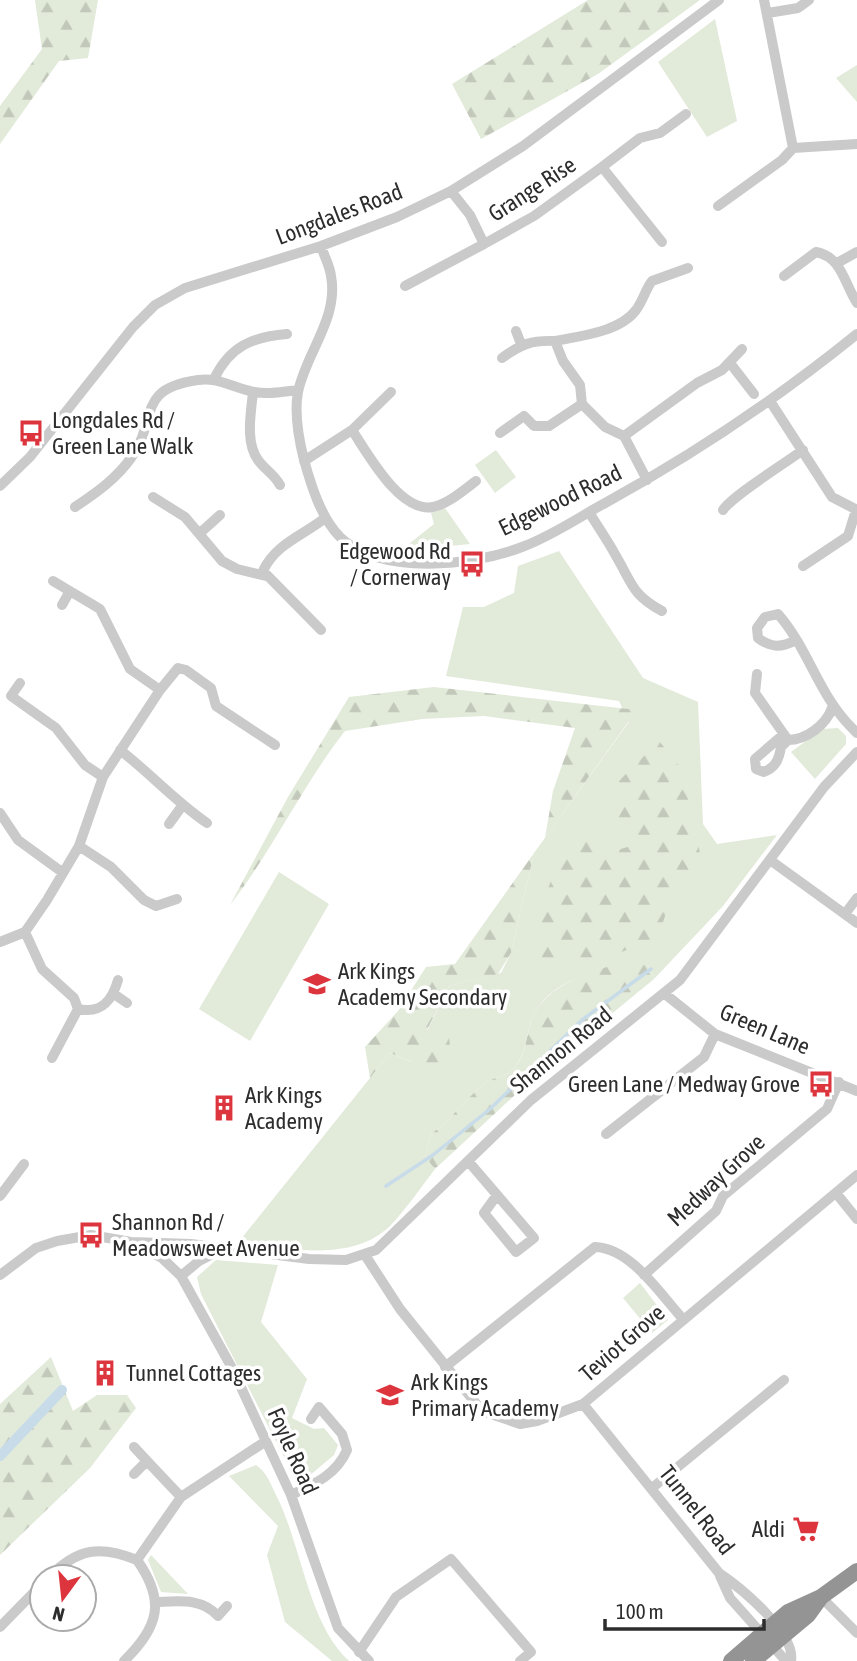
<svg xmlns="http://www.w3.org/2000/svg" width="857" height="1661" font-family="'Asap Condensed',sans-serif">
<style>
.green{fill:#e2eada}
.forest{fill:url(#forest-firs)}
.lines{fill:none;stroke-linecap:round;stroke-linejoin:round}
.stream{stroke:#c7dbe9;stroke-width:3.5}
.canal{stroke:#c7dbe9;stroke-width:10}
.minor{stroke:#cacaca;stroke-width:10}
.highway{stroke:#949494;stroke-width:16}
.labels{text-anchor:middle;stroke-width:7;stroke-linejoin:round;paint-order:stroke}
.street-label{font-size:23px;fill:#2d2d2d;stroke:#fff}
.poi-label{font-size:23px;fill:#2d2d2d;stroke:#fff;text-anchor:start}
</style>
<defs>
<pattern id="forest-firs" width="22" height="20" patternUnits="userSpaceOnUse" patternTransform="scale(1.75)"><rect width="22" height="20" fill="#e2eada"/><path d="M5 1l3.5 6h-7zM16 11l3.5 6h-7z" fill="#c2c9bb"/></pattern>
</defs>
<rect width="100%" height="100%" fill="#fff"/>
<path class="green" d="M715 19 737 121 707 137 658 62Z
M857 65V102L836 78Z
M496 450 516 477 495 493 475 465Z
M445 508 470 544 400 551 434 524 431 513Z
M559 551 643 678 698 702 703 824 717 844 777 835 723 906 654 979 648 965C608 970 556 973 534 1014 525 1032 529 1052 513 1069 507 1076 493 1077 485 1083 464 1100 454 1117 431 1134L425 1157 435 1169C421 1187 407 1208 391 1225 353 1263 287 1250 241 1239L390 1053 412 1062 449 986 501 973 511 953 534 853 629 722 619 701 446 676 463 607H484L514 593 518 566Z
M838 728 846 736V744L815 779 791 752 822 729Z
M279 872 329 904 250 1041 199 1009Z
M216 1260 278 1265 261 1322 307 1379 292 1418 314 1429 324 1428 338 1445 334 1455 309 1476 291 1471 201 1294 197 1277Z
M640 1283 668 1320 652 1333 623 1298Z
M256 1465C267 1472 271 1485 277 1497 302 1547 308 1623 349 1661H332L285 1622 267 1555 278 1526 229 1476Z
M151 1555 188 1594 161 1592 148 1560Z"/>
<path class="forest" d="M35 0H98L88 58 59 61 0 144V106L42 49Z
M588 0H700L598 74 481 139 452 84Z
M434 687 637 710 545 838 553 791 575 728 484 716 422 719 345 731C302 786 273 850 230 905L288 797 349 697Z
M659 741 681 768 700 853 670 902 658 936 606 959 544 961 534 944C544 898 548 864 590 837L614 851 634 845 609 812 615 785Z
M534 853 511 953 498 974 449 986 427 1030 449 1037 451 1054 439 1067H425L390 1053 370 1078 365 1047 398 1011 426 967 455 964Z
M614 965H648L654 979 530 1081 435 1169 425 1157 431 1134C454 1117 464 1100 485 1083 493 1077 507 1076 513 1069 529 1053 525 1032 534 1014 549 986 586 973 614 965Z
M51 1357 73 1411 97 1395H127L136 1408 90 1468 0 1555V1404Z"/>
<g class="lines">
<path class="stream" d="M386 1186 433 1155 490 1109 582 1020 651 969"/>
<path class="canal" d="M0 1456 62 1390"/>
<path class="minor" d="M764 0 793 148 857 144
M768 13 798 8 809 0
M602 167 640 138 660 133 686 114
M451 191 470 215 484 244 534 216 602 167 662 242
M718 206 782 160 793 148
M321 246C324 256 330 266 331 276 339 318 306 353 298 392 294 413 299 440 304 460 311 485 321 518 340 537 381 576 473 566 522 547 552 536 579 517 607 502 696 453 778 398 857 334
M837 263 857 252
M784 276 816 252C842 257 844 283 857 303
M405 286 484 244
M516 331 521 344
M502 358C521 344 532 340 555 341
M730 363 754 394
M214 379C230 346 252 337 287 334
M253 392C251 413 245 442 258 460 265 470 274 474 280 485
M770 401 832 497 857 510
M352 430C368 454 400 513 433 507 448 504 464 490 476 481
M500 433 524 416 534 426H549L582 404
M624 436 697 383 722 370 742 349
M304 461 352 430 391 392
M647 480 624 436 605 427 582 404 580 385 563 361 555 341C580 336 620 332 636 310 643 301 645 290 652 281L688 268
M0 486 30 457 133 327 155 305 185 288 321 246 397 217 451 191 523 146 719 0
M153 497 185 517 222 561 237 569 266 576
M75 507C96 493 116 479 131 458 159 418 135 389 198 380 217 377 232 387 250 391 266 395 282 392 298 390
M723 510C732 496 784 464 803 450
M589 512C598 527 608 541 616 556 632 583 632 595 662 611
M200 533 220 515
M803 566 848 536 856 510
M53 581 100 609 130 669 160 690
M62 605 70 591
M321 630 263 571C275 544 304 535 325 518
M796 640C781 648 771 648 758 638L757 628 765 617 778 614C811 652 818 697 857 733
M757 674 755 693 788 740C806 740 826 725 832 708
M20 683 11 696 56 728 85 765 103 777
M784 734 755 759 756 769 764 772C776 767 779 759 781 747L788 740
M120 750C151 774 175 801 207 823
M0 813 18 840 62 872
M169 824 182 806
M79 846 111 867 144 900 156 906 177 899
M770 860 857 923
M845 914 857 898
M25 932 42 969 74 998 78 1009 52 1058
M0 942 25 932 47 900 79 846 103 777 160 690 178 668 186 670 211 688 216 706 275 745
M114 994 127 1003
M665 994 715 1034 857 1091
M78 1009C101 1014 112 1001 118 980
M606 1134 704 1057 715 1034
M468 1161 534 1238 516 1252 484 1213 497 1195
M836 1193 857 1219
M0 1196 24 1164
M133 1243 162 1258 181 1276 232 1368 291 1495 338 1628 369 1661
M365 1255 400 1309 482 1411 520 1424 537 1421 583 1404 857 1175
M0 1275 36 1248 57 1241 91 1235 131 1242 191 1244 309 1259 346 1260 376 1250 531 1100 680 980 824 787 857 752
M644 1275 716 1211 723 1196 827 1109 839 1082
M181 1276 199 1261 222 1249
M445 1367 595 1247C631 1248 660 1294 683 1319
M583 1404 719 1573C741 1588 796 1633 791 1661
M134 1447 147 1461
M134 1474 147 1461 181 1497
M652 1488 784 1380
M291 1495C315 1484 337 1474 347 1450L342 1434 319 1407 311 1419
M720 1576 730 1598 786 1661
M49 1577C78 1548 100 1545 137 1560L181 1497 266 1441
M821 1597 857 1633
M157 1602C180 1601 202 1598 218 1616L227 1606
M0 1627 42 1584
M359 1652 396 1597 451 1559 531 1652 520 1661
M124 1661C159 1627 166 1601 137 1560"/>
<path class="highway" d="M731 1661 788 1612 821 1597 857 1571
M753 1661 808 1615 821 1597"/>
</g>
<defs>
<g id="bus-bare" transform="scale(2.1)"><path d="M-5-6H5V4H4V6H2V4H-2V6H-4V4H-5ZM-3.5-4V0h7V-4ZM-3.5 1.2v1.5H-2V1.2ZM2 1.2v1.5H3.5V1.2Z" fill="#dd353e" stroke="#fff" stroke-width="2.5" paint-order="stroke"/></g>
<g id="school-bare" transform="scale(2.1)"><path d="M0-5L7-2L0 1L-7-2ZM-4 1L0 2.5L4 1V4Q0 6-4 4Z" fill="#dd353e" stroke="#fff" stroke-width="2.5" paint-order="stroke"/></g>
<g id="building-bare" transform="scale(2.1)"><path d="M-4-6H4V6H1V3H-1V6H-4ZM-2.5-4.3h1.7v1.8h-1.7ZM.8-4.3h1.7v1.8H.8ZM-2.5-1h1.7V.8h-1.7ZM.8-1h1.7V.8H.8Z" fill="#dd353e" stroke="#fff" stroke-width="2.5" paint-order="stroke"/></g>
<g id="supermarket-bare" transform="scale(2.1)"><path d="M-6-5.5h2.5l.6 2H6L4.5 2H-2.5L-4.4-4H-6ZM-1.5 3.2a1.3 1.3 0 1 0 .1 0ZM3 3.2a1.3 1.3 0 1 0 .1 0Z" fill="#dd353e" stroke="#fff" stroke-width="2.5" paint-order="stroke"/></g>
</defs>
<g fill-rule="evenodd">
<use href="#bus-bare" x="31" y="433"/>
<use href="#bus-bare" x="472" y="564"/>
<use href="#school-bare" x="317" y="984"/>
<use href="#bus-bare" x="821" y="1084"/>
<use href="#building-bare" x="224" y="1108"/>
<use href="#bus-bare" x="91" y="1235"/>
<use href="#building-bare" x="105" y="1373"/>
<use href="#school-bare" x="390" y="1395"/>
<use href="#supermarket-bare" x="806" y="1529"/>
</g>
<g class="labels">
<g class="street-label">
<text transform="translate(532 189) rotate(-33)" y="8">Grange Rise</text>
<text transform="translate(339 214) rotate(-21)" y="8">Longdales Road</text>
<text transform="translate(560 500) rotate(-26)" y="8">Edgewood Road</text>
<text transform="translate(765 1029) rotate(23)" y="8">Green Lane</text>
<text transform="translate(561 1050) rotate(-39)" y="8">Shannon Road</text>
<text transform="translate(716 1180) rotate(-43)" y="8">Medway Grove</text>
<text transform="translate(622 1343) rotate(-41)" y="8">Teviot Grove</text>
<text transform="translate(293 1451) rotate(66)" y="8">Foyle Road</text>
<text transform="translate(697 1510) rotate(52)" y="8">Tunnel Road</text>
</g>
<g class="poi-label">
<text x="52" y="428">Longdales Rd /<tspan x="52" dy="26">Green Lane Walk</tspan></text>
<text x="451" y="559" text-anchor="end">Edgewood Rd<tspan x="451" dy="26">/ Cornerway</tspan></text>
<text x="338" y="979">Ark Kings<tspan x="338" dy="26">Academy Secondary</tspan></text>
<text x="800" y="1092" text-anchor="end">Green Lane / Medway Grove</text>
<text x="245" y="1103">Ark Kings<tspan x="245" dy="26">Academy</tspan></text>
<text x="112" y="1230">Shannon Rd /<tspan x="112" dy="26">Meadowsweet Avenue</tspan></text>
<text x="126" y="1381">Tunnel Cottages</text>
<text x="411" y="1390">Ark Kings<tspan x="411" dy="26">Primary Academy</tspan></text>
<text x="785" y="1537" text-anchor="end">Aldi</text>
</g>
</g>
<g transform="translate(63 1598) rotate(195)"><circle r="33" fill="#ffffff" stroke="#ababab" stroke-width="2"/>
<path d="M0-5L12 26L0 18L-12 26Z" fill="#dd353e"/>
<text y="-10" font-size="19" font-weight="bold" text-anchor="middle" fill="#2d2d2d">N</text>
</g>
<path d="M605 1619v10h159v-10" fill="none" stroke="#2d2d2d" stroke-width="3.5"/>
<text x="616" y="1619" font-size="21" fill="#2d2d2d" stroke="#ffffff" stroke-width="5" paint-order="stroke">100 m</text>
</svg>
